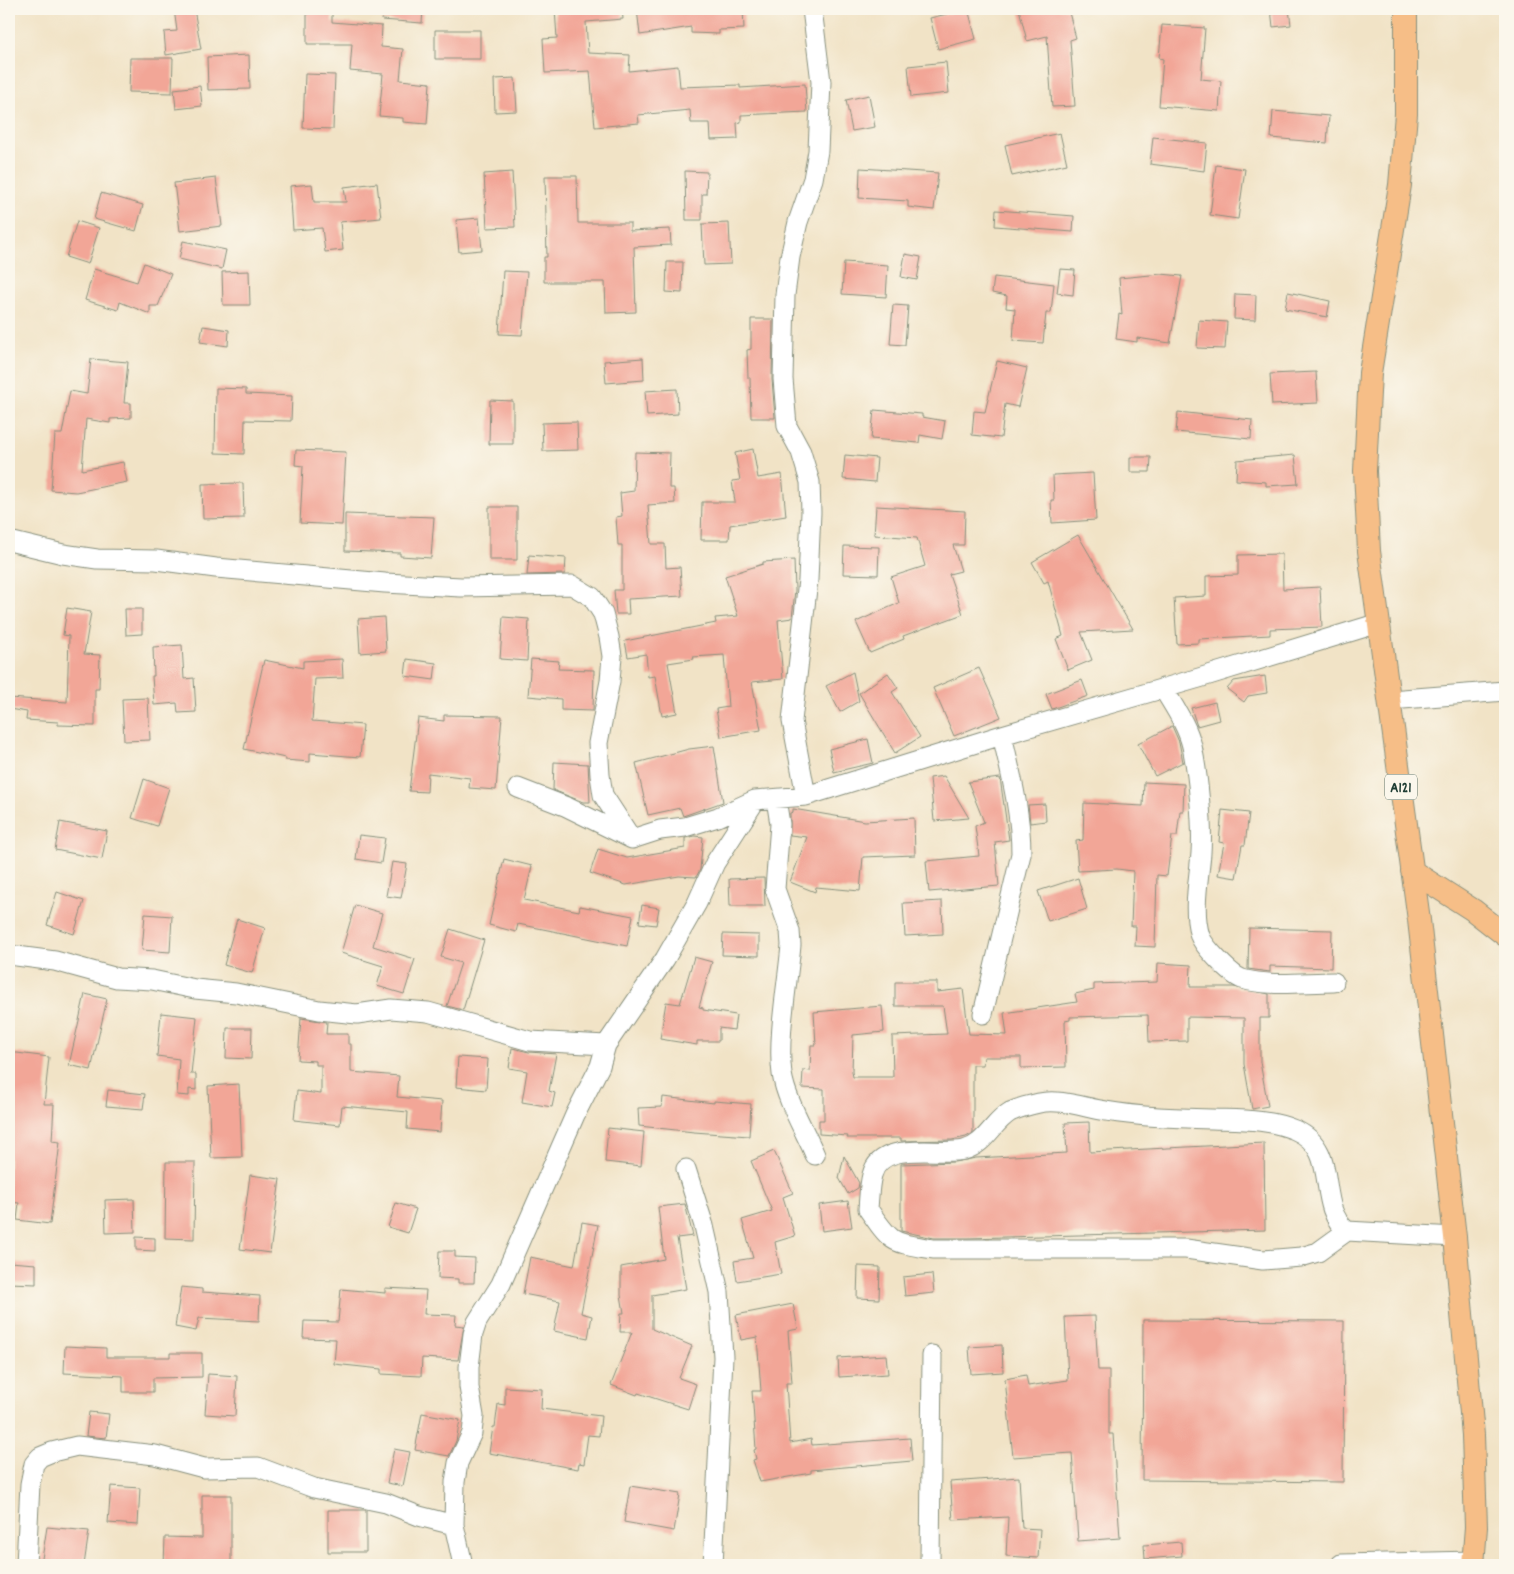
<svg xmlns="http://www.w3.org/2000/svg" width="1514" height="1574" font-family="Dekko,sans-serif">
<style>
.building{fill:#f2a697}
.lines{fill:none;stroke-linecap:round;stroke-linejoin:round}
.minor-casing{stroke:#88907d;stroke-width:21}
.major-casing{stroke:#88907d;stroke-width:24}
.minor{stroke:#fff;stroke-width:19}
.major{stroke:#f6be87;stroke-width:22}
.labels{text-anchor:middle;stroke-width:4;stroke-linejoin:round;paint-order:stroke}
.shield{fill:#fbf7ec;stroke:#61756b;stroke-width:1}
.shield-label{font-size:15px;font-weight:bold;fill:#1f3d34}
</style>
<rect width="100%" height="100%" fill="#fbf7ec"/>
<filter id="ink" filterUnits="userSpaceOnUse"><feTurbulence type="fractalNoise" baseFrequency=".02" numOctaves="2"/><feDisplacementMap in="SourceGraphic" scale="10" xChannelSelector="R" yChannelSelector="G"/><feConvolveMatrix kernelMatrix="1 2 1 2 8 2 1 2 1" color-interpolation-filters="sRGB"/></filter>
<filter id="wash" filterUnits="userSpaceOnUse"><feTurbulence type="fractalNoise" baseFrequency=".0096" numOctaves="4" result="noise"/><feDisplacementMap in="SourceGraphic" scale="20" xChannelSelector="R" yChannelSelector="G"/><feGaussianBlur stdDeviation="1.12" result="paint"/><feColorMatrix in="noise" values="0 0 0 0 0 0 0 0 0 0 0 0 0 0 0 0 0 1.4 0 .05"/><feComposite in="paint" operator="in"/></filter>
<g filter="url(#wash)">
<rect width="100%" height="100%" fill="#f1e3c6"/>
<g id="blocks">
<path class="building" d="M174 9H194L201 49 166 55 164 32 177 31Z
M307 9H332V22L382 26 381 47 403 49 400 80 430 83 427 124 403 122V118L379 116 383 74 350 71 352 44H307Z
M383 9H423L422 23 382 20Z
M555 9H622L623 19 586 22 588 53 630 55 629 71 678 66 680 87 740 85V88L805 84 807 112 741 115V122L737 123 738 139 711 140 710 123H691L690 110 638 115 639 123 595 127 590 71 545 73 543 39 557 38Z
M637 9H743L744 29 719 30V34L691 33V27L640 35Z
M968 9 976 39 938 49 930 18Z
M1019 9H1068L1076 38 1070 40 1075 106 1052 107 1047 36 1027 41Z
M1271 9H1289L1291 25 1273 27Z
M1162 25 1205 28 1201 79 1221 81 1219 111 1159 106 1163 59 1159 58Z
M435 30H480V59H435Z
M249 55 250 89 208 90 207 57Z
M130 58H173L172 93 129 92Z
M946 62 949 93 911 97 908 66Z
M305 74 335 75 333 129 303 128Z
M515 78 517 111 495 112 494 79Z
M200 86 202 106 176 109 174 89Z
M869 95 875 127 852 131 846 100Z
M1273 111 1329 116 1327 143 1271 138Z
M1060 133 1067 164 1012 176 1005 145Z
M1153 137 1207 143 1204 171 1150 164Z
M1216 165 1245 169 1238 219 1210 215Z
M860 168 938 173 934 210 908 207V201L859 198Z
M685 171 707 172 706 194H702V220H686Z
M512 172 515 227 487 228 484 174Z
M545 176H577L578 223H630V231L670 229 671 245 634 247 636 312 606 313 605 282H544V257H547Z
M216 178 222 226 180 231 174 183Z
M377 183 381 218 340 222 343 250 325 252 322 228 293 230 290 186 312 184 314 202H346L344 187Z
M101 193 143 205 136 231 94 219Z
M996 210 1074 216 1073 232 995 226Z
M479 218 482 250 459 252 456 220Z
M77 221 99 228 88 264 66 257Z
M729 223 731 264 704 265 702 224Z
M183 241 226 250 222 269 179 259Z
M905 254 921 257 917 280 901 277Z
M667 262H683L682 293 666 292Z
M844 262 888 265 886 297 842 294Z
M144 263 171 274 158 306H150V314L120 302 118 310 85 300 94 269 137 282Z
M1060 269 1075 270 1073 295 1057 293Z
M249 271 250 305H223L222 272Z
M503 271 527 272 522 335 499 334Z
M1161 274 1182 276 1170 343 1137 338V342L1116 339 1119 314 1122 315 1119 278Z
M994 277 1054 284 1051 313H1046L1043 343 1013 341 1015 309 1006 308 1007 296 992 293Z
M1288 292 1330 301 1327 317 1285 309Z
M1235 294 1256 295 1255 320 1234 319Z
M893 305 908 306 905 345 890 344Z
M751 319H773L772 379 775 418H751L750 378H748L747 350 751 349Z
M1199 320 1227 322 1225 349 1197 348Z
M203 326 229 330 228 346 200 342Z
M643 358 644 380 606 383 604 361Z
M91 359 128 362 124 403H131V418L110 419V423L86 419 82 470 123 462 127 482 76 492 51 490 55 434H62L70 391 87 394Z
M997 361 1027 368 1018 407 1005 404 1001 438 972 435 974 411 985 412Z
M1316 372 1318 403 1272 405 1270 374Z
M216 388 246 389V394L292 396 291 421 245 420 244 454 215 453Z
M677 389 678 414 647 416 645 391Z
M490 400 513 401V444H489Z
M874 410 922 414V417L945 421 942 439 920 435 919 443 871 439Z
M1178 412 1252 420 1251 439 1176 432Z
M577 422 578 450 543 451 542 423Z
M753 449 758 478 782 474 786 516 730 525 729 540H701L702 502H735L732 481 740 480 735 453Z
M296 450 346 452 342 525 300 523 303 466 295 465Z
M635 452 670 453 669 488H674L675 503 648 505 651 544H665L666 568 680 567 682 596 628 599 629 614H616L614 590H622V545H618L616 517 622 516 620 493 634 491Z
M845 455 877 458 875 482 843 479Z
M1295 455 1298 484 1266 486V482L1236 480 1237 460Z
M1130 457H1151L1150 472H1130Z
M1093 473 1096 520 1052 523 1051 500H1054L1053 475Z
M243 483 244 518 203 519 202 484Z
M876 506 965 511 964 545H953L961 571 949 574 963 614 903 636 904 639 870 653 856 622 899 603 891 577 925 566 917 538 874 535Z
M489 507H517V560H489Z
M345 514 434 517 431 558 400 556V553L345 551Z
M1078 535 1133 629 1081 632 1092 660 1068 670 1056 639 1063 636 1048 581 1044 583 1032 562Z
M844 546 879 547 878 575 843 574Z
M1282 554 1283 589 1320 587 1322 627 1270 629V635L1199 639V643L1177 644 1174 598 1206 596V576L1238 575V555Z
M529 555 566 558 565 574 527 575Z
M794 560 795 590 792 618 778 620 783 679 752 682 761 730 721 737 716 709 728 707 724 655 693 657 694 659 668 663 677 713 662 716 655 676 648 677 646 654 628 657 625 641 716 623 715 618 738 616 725 576 763 564V562Z
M67 608 91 612 84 654 100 655 99 689H95V726L58 725V722L26 720 27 712 9 709V698L67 702 69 636 63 635Z
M125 609H142V634L126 635Z
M384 617 386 651 360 653 358 619Z
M503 617 529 619 527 661 500 659Z
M182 645 184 679 194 678 196 712 178 713 177 703 154 705 152 676H154L153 647Z
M342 659 343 678 315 679 312 721 363 725 360 757 310 753V762L285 760V758L244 749 264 660 303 668V661Z
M407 659 436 663 434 680 405 676Z
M531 659 559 661 558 669 594 670 593 711 561 710V699L528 696Z
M979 668 1001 717 954 736 933 688Z
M853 672 859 701 840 712 826 686Z
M888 673 898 688 892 692 920 737 895 753 859 693Z
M1265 676 1267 693 1248 696 1244 702 1227 689 1234 681Z
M1082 680 1088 696 1052 709 1046 694Z
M148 698 150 740 124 741 122 699Z
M1215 702 1219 720 1197 726 1191 708Z
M444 715 502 716 496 790 469 788 470 778 428 773 427 792 409 791 418 718 444 721Z
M1172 726 1179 742 1183 762 1155 776 1138 744Z
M868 739 873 763 834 772 829 749Z
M714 746 723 802 683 816 680 808 648 815 636 763 689 749Z
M554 762 588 764 590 802H583L553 790Z
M944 776 969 818 934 821 930 778Z
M1000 778 1009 840 995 842 999 886 929 892 926 861 979 856 975 826 984 822 968 782Z
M144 779 169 788 157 826 132 818Z
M1144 782 1184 784 1183 811H1180L1177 836H1172L1167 876 1157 875 1155 947 1135 946 1136 926H1131L1133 871 1117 869 1078 871 1076 841 1083 840 1084 803 1143 806Z
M1045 804 1046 821 1030 823 1028 805Z
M793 809 865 821 914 818 915 855 863 857 860 891 816 887 815 892 790 882 807 837 790 835V813L793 812Z
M1222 810 1249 813 1245 845H1242L1236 878 1218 875 1224 843 1219 842Z
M60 822 107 831 102 859 55 850Z
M359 835 385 838 381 863 356 859Z
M694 836 703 837 700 870 696 877 679 876 626 885 590 873 598 849 627 858 685 848V838Z
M504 859 532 866 524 900 579 911 580 906 633 916 627 946 518 924 516 932 489 925Z
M392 862 407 864 401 898 386 896Z
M764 878 765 906H730L729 879Z
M1078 878 1087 909 1048 921 1038 891Z
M57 892 84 901 74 934 47 925Z
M942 901 943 934 905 936 903 903Z
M355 905 382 913 373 946 415 959 404 994 377 986 383 966 341 953Z
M642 905 659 908 656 925 639 923Z
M145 914 172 916 170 952 142 950Z
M237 919 265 928 252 973 224 965Z
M1249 928 1332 930 1331 968 1270 966V972L1248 969Z
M450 929 484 940 463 1010 447 1006 461 963 441 957Z
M723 934 759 935V956L722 955Z
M694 957 712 962 699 1007 703 1008V1010L736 1015 734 1030 719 1028V1041H697V1045L660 1039 666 1002 680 1004Z
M1158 963 1191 965 1190 987H1234L1269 994V1018H1260V1062L1268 1106 1252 1109 1244 1064V1018L1187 1017V1041L1149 1042 1148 1015 1070 1017V1020L1065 1021 1066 1067 1021 1068V1057H984L983 1065H973V1133L966 1137 952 1140 901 1141V1138H847L848 1136 819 1134V1120H824V1089L802 1088 803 1070 810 1071 811 1045H816L814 1012 882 1006 884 1032 853 1035 852 1072 853 1077H893L892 1036 947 1034 943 1006H895V982H937V992L963 989 969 1034 1007 1035 1004 1013 1077 1002 1075 994 1094 990V984L1157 982Z
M85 994 107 999 91 1070 69 1065Z
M161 1013 197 1017 191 1074H196V1090L189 1089V1096L177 1095 179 1059 157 1056Z
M301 1018 327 1022 326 1034H348V1044H351V1072L399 1076 397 1097 442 1101 440 1132 407 1129 408 1112 342 1106 340 1125 294 1120 297 1091 321 1094V1065H316V1061L298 1060Z
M227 1028H252L251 1059 226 1058Z
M512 1048 529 1052 556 1054 549 1091 555 1093 552 1107 522 1102 527 1071 509 1068Z
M9 1052 49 1057 44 1104H54L52 1141 60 1142 50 1224 17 1220 19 1203 9 1202Z
M458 1057 488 1059 486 1090 456 1087Z
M239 1084 242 1157 211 1158 208 1086Z
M108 1090 145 1094 143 1109 106 1106Z
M663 1097 714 1103V1101L751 1104 749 1136 694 1132 639 1126 638 1108 662 1107Z
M1089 1122 1090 1152 1264 1143 1265 1230 968 1238H934L901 1231V1164L954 1162 976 1158 1067 1153 1065 1123Z
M608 1128 644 1132 641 1166 605 1162Z
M774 1151 793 1193 783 1197 795 1236 775 1242 781 1274 737 1281 734 1261 753 1258 742 1220 772 1211 751 1161Z
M844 1156 859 1183 858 1188 848 1194 839 1178Z
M166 1162H195L194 1239 165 1238Z
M250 1175 280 1179 270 1253 240 1249Z
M134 1199 135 1232 106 1233 105 1200Z
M848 1201 852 1227 822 1231 819 1205Z
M396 1203 416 1209 408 1233 388 1227Z
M685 1204 693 1236 677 1238 686 1289 652 1295V1329L692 1346 679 1378 696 1384 688 1409 638 1393 637 1395 611 1385 632 1332H620L621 1313H624L621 1295V1267L664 1259 658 1207Z
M582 1222 598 1225 581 1313 592 1316 588 1338 554 1331 560 1301 523 1294 530 1257 574 1266Z
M136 1237 155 1238V1251L136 1250Z
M439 1251H455V1257L475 1258 474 1283H458V1279L438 1278Z
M9 1262 36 1264V1284L9 1283Z
M858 1266 880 1267 879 1299 857 1298Z
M932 1274 934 1293 905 1296 903 1277Z
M181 1287 202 1289V1292L260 1296 259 1321 199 1318 196 1331 175 1327Z
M385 1288 426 1290 424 1314 456 1315 455 1325 464 1326 458 1360 422 1358 421 1376 381 1374V1369L334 1364 336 1339 303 1338 304 1321 338 1322 341 1289 385 1293Z
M793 1304 798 1329 788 1331 792 1383H786L790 1443 811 1439 812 1445 910 1438 912 1461 811 1470V1473L760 1482 753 1460 756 1459 754 1450 756 1449 752 1391H761L757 1337 741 1340 736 1315Z
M1095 1316 1098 1370H1109V1434H1113L1120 1538 1078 1541 1072 1453 1013 1457 1005 1379 1026 1375 1028 1386 1068 1380 1065 1317Z
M1143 1320 1344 1321 1343 1482 1142 1480Z
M1002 1345 1003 1372 971 1374 969 1347Z
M65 1346 106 1348V1357H170V1353H202V1377L153 1378V1392H123V1376L64 1373Z
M886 1355 888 1374 839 1377 838 1358Z
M208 1374 237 1376 235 1416 205 1414Z
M505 1387 542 1389 541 1409 601 1416 599 1436 588 1435 584 1464 579 1463 578 1469 489 1453 493 1427H495L498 1404 505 1405Z
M89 1412 109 1414 106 1438 86 1436Z
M422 1413 460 1420 456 1441 449 1456 415 1450Z
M394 1449 410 1452 403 1486 387 1483Z
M1019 1477 1022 1528 1040 1529 1038 1558 1006 1556 1008 1517 953 1520 950 1482Z
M111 1486 140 1488 138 1525 108 1523Z
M630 1486 680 1494 674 1531 624 1522Z
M202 1495H231V1562L164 1565 165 1537 202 1538Z
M328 1510H366V1552H328Z
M47 1527 89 1531 84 1565H41Z
M1181 1542 1182 1556 1145 1559 1144 1545Z"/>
</g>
</g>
<g filter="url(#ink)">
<use href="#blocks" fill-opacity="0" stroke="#88907d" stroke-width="1"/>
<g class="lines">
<g class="minor-casing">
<path id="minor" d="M9 541 63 554 97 559 156 560 216 568 385 583 461 587 572 585 592 597 603 614 609 637 612 656 610 681 598 743 600 775 603 795 631 838
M1163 688C1174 707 1187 725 1192 746 1198 775 1203 823 1201 853 1199 879 1192 910 1200 936 1204 947 1231 975 1242 979 1270 987 1305 982 1334 982
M1390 700 1505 691
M518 788 567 807 632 839 660 830 685 827 718 817 755 800 806 796 1002 735 1199 678 1379 623
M806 796 792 721 808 580 811 512 810 482 801 452 787 426 783 379 785 295 790 257 798 222 813 179 818 151 821 82 812 9
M776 799 780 824 775 889 790 931 791 945C788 982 777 1038 782 1074 786 1100 805 1131 815 1155
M9 955 55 961 117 978 152 980 195 989 236 993 319 1010 357 1014 391 1009 428 1012 530 1041 606 1045
M983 1014 1021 854C1021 813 1011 774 1002 735
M686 1169 704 1226 719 1292 723 1357 713 1565
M1347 1231 1318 1252 1301 1257 1263 1260 1186 1249H933C891 1242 893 1245 868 1209 869 1198 869 1186 872 1175 881 1139 938 1156 964 1150 985 1145 993 1122 1010 1112 1018 1108 1030 1105 1039 1103 1060 1098 1085 1108 1106 1111 1141 1117 1177 1118 1212 1119 1239 1120 1270 1119 1295 1130 1342 1150 1314 1204 1347 1231L1455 1237
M1341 1564 1474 1561
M26 1565 30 1484 34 1464 40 1457 52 1452 77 1446 155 1455 204 1468 258 1467 314 1488 386 1503 419 1516 454 1525
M463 1565 454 1525 455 1482 458 1463 472 1433 474 1416 469 1387V1367L473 1334 477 1322 501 1284 575 1115 600 1066 606 1045 665 959 697 903 715 863 755 801
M930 1565 932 1355"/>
</g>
<g class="major-casing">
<path id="major" d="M1406 9V114L1400 185 1370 373 1365 471 1369 551 1419 920 1455 1237 1473 1435 1476 1527 1473 1565
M1412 871 1473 910 1505 935"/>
</g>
<use href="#minor" class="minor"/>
<use href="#major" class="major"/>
</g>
</g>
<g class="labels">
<rect class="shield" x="1385" y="774.5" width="32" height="25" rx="4"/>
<g class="shield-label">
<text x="1401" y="792">A121</text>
</g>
</g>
<rect width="1514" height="1574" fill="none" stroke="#fbf7ec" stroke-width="30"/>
</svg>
